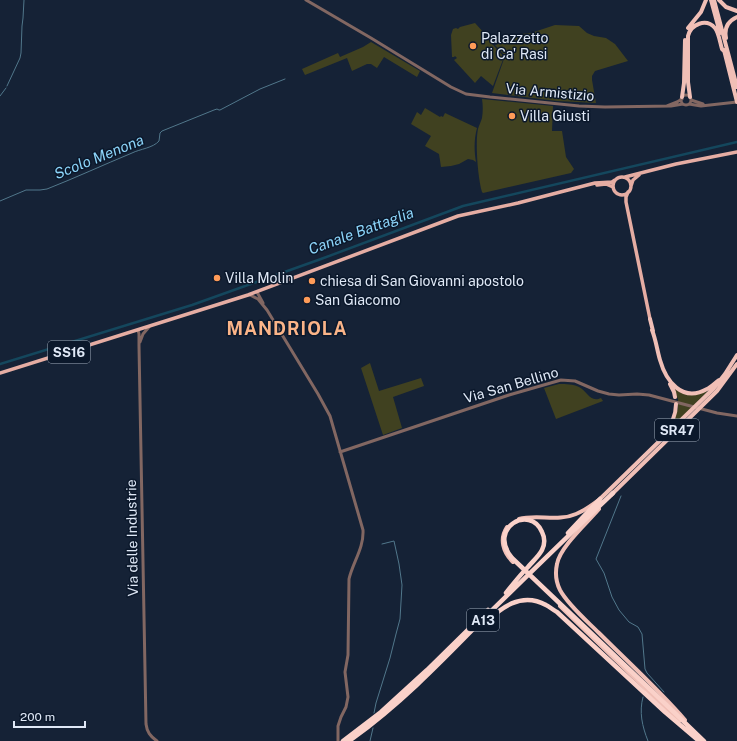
<svg xmlns="http://www.w3.org/2000/svg" width="737" height="741" font-family="'Public Sans',sans-serif">
<style>
.green{fill:#404120}
.lines{fill:none;stroke-linecap:round;stroke-linejoin:round}
.stream{stroke:#51778b;stroke-width:1}
.canal{stroke:#14475d;stroke-width:2.5}
.tertiary{stroke:#826762;stroke-width:3}
.primary{stroke:#e5ada3;stroke-width:3.5}
.trunk{stroke:#f0bfb6;stroke-width:4}
.motorway{stroke:#fad1c9;stroke-width:4.5}
.poi-dot{fill:#fe9b58;stroke:#0b182b;stroke-width:1.5}
.labels{text-anchor:middle;stroke-width:3;stroke-linejoin:round;paint-order:stroke}
.shield{fill:#0b182b;stroke:#9faab9;stroke-width:1}
.shield-label{font-size:13px;font-weight:bold;fill:#dfe8f6}
.poi-label{font-size:14px;fill:#dfe8f6;stroke:#0b182b;text-anchor:start}
.street-label{font-size:14px;fill:#dfe8f6;stroke:#0b182b}
.water-label{font-size:15px;font-style:italic;fill:#8cd4f9;stroke:#0b182b}
.district-label{font-size:18px;font-weight:bold;letter-spacing:1px;fill:#fab488;stroke:#0b182b}
</style>
<rect width="100%" height="100%" fill="#152236"/>
<path class="green" d="M475 23 485 34 484 35 504 57 493 86 481 76 475 83 454 60 457 58 455 56 454 57H452L451 35 453 29 456 28 458 29 460 27Z
M555 25 579 26 587 33 594 36 606 38 615 44 628 61 595 71 592 76V80L596 103 557 101 492 93 505 56 495 45 521 34 531 33Z
M371 42 420 71 417 77 384 57 377 68 371 64H367L352 71 347 58 305 75 302 69 338 53 340 57 363 47Z
M482 99 553 106 552 131H562L566 157 574 169 571 173 483 193 482 192C478 179 475 143 478 129 479 125 481 122 482 118 483 112 483 105 482 99Z
M425 108 440 117 441 116 443 117 445 113 477 128C474 139 474 151 476 162L473 160 468 159 459 164 451 166 441 167 439 154 425 146 431 136 411 124 417 112 421 115Z
M370 363 379 391 421 378 424 386 393 397 402 428 383 435 361 368Z
M559 384C566 384 573 384 579 387 587 391 590 403 601 398L603 401 556 419 544 388Z
M676 389 687 394 706 390 707 392 674 425 672 424 678 408V399L674 390Z"/>
<g class="lines">
<path class="stream" d="M7 86 20 58 21 53 22 26 23 18 24 0
M0 96 6 88
M0 201 26 190H40L47 189C75 178 103 165 132 153 140 149 153 148 159 141L160 133 162 131 214 110 217 109 219 110H220L260 89 285 79
M621 496 596 559 604 573 612 597 619 610 629 622 638 627 642 634 645 669 647 673 664 692
M643 697C639 712 642 726 648 741
M374 713 376 703 390 658 396 634 400 619 402 585 399 564 394 541 382 544
M370 741 373 728"/>
<path class="canal" d="M0 364 192 305 321 259 463 206 737 142"/>
<path class="tertiary" d="M306 0 371 38 451 87 466 94 490 97 579 106 605 107 671 106 683 104
M681 100a5 5 0 1 1 10 0a5 5 0 1 1-10 0Z
M691 100 703 104
M689 104 701 106 737 102
M667 106 677 102 682 99
M257 292 263 303
M250 295 258 299 267 310 318 394 330 416 363 530C364 548 353 562 349 579L348 655 345 672 348 697 346 707 341 717 338 726V741
M138 330 139 334V346L146 724C147 732 150 736 157 741
M140 342 143 334 149 327
M340 452 509 395 561 380 575 381 598 391 609 394 619 395 637 394 649 395 717 413 737 416"/>
<path class="primary" d="M625 177 676 164 737 152
M613 186a9 9 0 1 1 18 0a9 9 0 1 1-18 0Z
M597 185 606 184 613 187
M631 186 633 180 639 175
M628 192 626 197V202L650 319
M0 373 248 295 458 216 518 203 595 183 612 182 615 180"/>
<path class="trunk" d="M711 0 720 33
M714 0 737 87
M719 0 726 7 737 11
M688 28 701 12 706 0
M726 38C724 28 728 21 737 17
M724 50 737 102
M682 97 684 83 685 40
M690 97 688 82V36C691 24 706 18 715 28 719 33 720 43 722 49L724 51
M650 319 653 331
M652 330C656 340 657 350 660 360 666 381 682 403 707 389 711 387 715 383 719 380
M670 384 674 392 675 397
M663 435C671 426 676 416 676 404
M611 495 717 391 737 364
M599 509C587 523 560 547 557 564 555 573 556 582 560 590 568 605 587 621 599 633 628 662 658 689 685 720
M519 519C537 514 558 522 576 514 584 511 592 505 600 499L714 388 725 374 737 355
M507 527C499 539 503 552 513 562
M560 606 679 721"/>
<path class="motorway" d="M568 533 600 499
M506 593C513 584 520 575 528 567 532 562 539 556 542 550 545 544 545 538 542 532 530 504 487 528 512 558L654 693 704 741
M478 628C498 611 519 590 546 605 550 607 553 610 557 612L665 712 699 741
M343 741 381 712 427 670 488 610
M349 741C400 705 443 660 486 616 528 575 570 534 613 493"/>
</g>
<g class="poi-dot">
<circle cx="473" cy="46" r="4"/>
<circle cx="512" cy="116" r="4"/>
<circle cx="217" cy="278" r="4"/>
<circle cx="312" cy="281" r="4"/>
<circle cx="307" cy="300" r="4"/>
</g>
<g class="labels">
<g class="shield">
<rect x="48" y="341" width="42" height="22" rx="3"/>
<rect x="655" y="419" width="44" height="22" rx="3"/>
<rect x="467" y="609" width="32" height="22" rx="3"/>
</g>
<g class="shield-label">
<text x="69" y="357">SS16</text>
<text x="677" y="435">SR47</text>
<text x="483" y="625">A13</text>
</g>
<g class="poi-label">
<text x="481" y="43">Palazzetto<tspan x="481" dy="16">di Ca' Rasi</tspan></text>
<text x="520" y="121">Villa Giusti</text>
<text x="225" y="283">Villa Molin</text>
<text x="320" y="286">chiesa di San Giovanni apostolo</text>
<text x="315" y="305">San Giacomo</text>
</g>
<g class="street-label">
<text transform="translate(550 92) rotate(5)" y="5">Via Armistizio</text>
<text transform="translate(511 385) rotate(-16)" y="5">Via San Bellino</text>
<text transform="translate(132 538) rotate(-91)" y="5">Via delle Industrie</text>
</g>
<g class="water-label">
<text transform="translate(99 157) rotate(-22)" y="5">Scolo Menona</text>
<text transform="translate(361 231) rotate(-20)" y="5">Canale Battaglia</text>
</g>
<g class="district-label">
<text x="287" y="335">MANDRIOLA</text>
</g>
</g>
<path d="M14 721v6h71v-6" fill="none" stroke="#dfe8f6" stroke-width="2"/>
<text x="20" y="721" font-size="12" fill="#dfe8f6" stroke="#0b182b" stroke-width="3" paint-order="stroke">200 m</text>
</svg>
